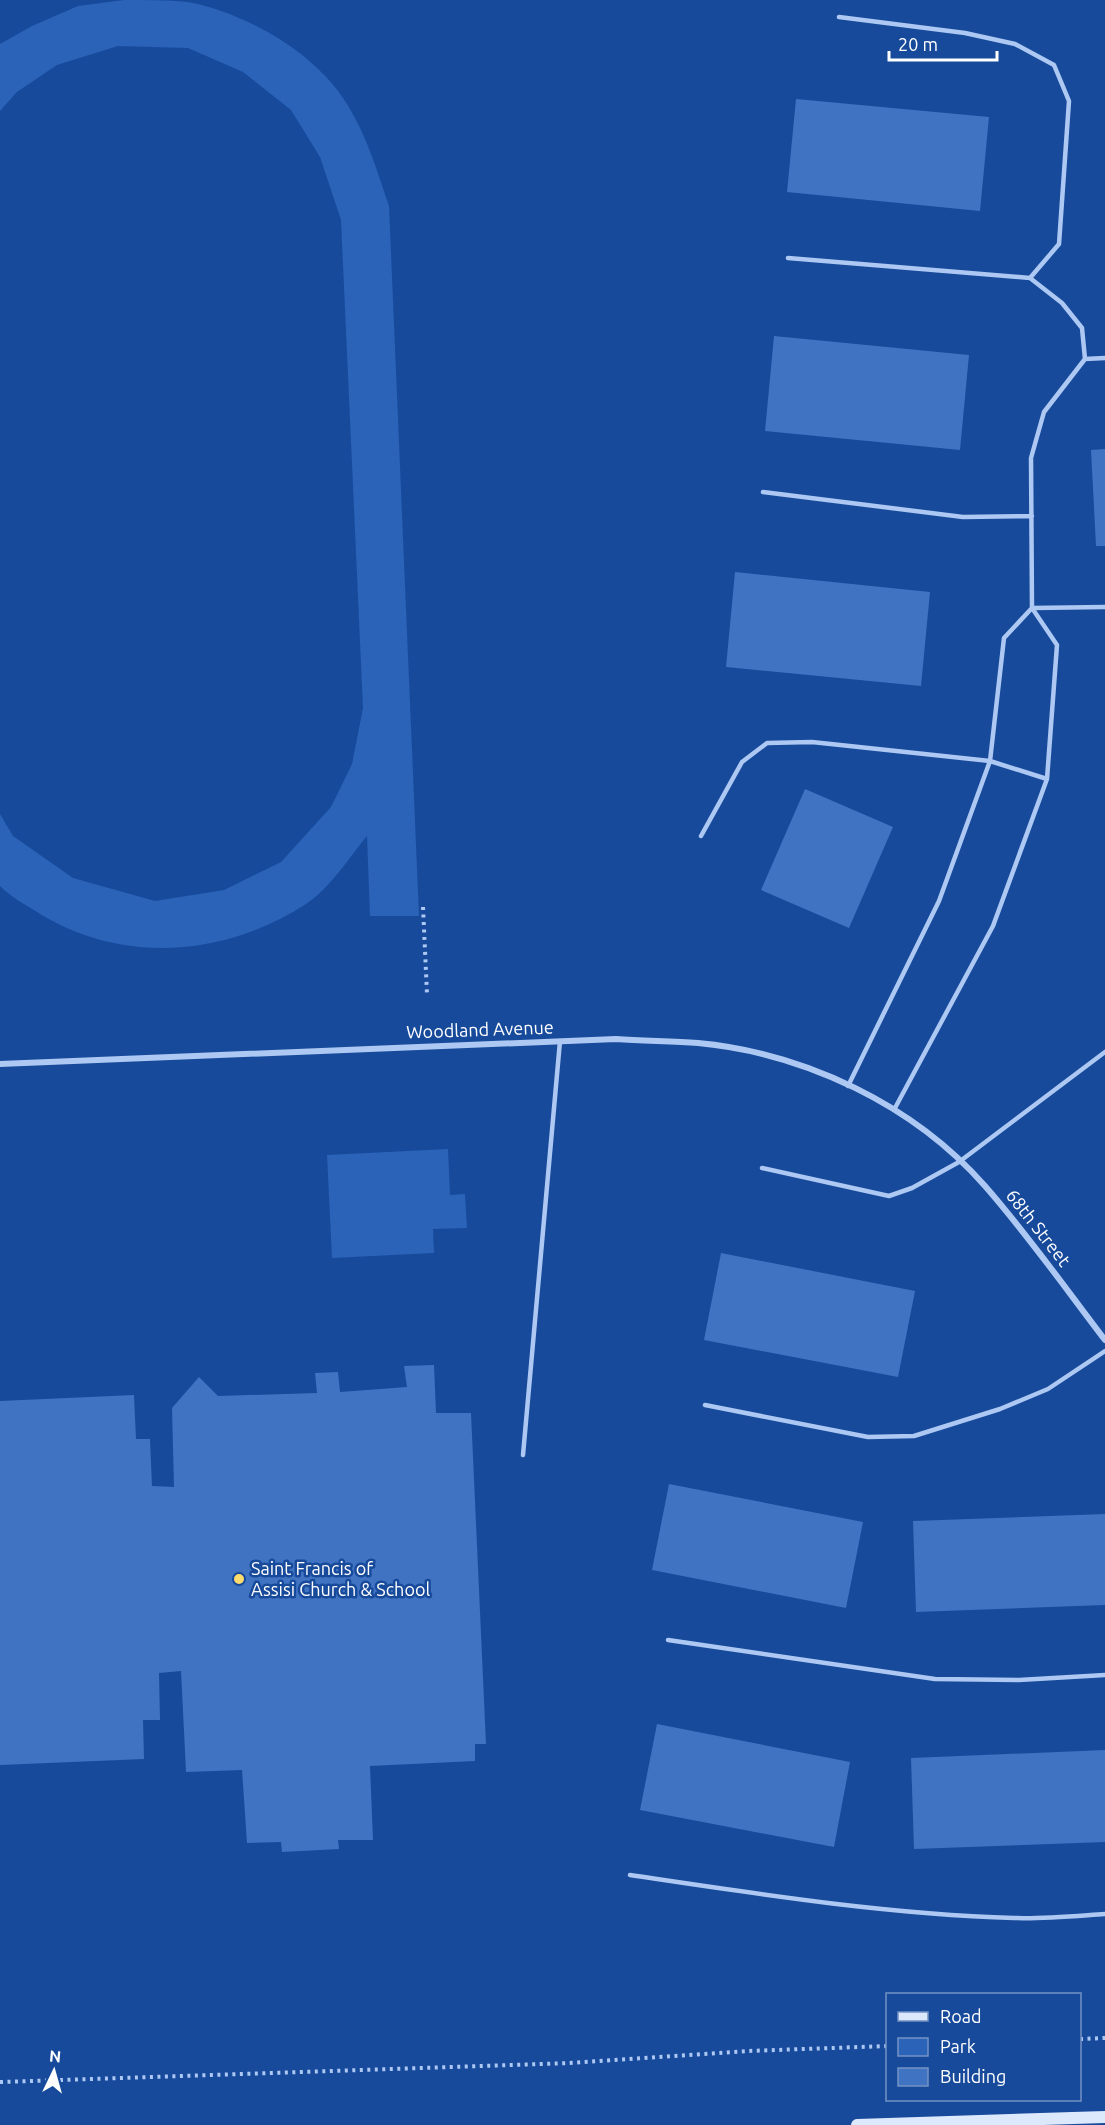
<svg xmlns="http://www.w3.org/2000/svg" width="1105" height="2125" font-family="Ubuntu,sans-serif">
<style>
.green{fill:#2a63b8}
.building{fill:#4073c1}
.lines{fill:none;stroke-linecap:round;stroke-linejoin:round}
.path{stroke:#adc8f2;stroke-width:4;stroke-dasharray:3 4.5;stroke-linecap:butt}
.lane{stroke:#adc8f2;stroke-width:4.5}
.street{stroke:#adc8f2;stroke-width:6}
.secondary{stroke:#dce8fc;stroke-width:12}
.poi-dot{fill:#ffdc6e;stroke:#174a9b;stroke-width:2}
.labels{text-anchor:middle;stroke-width:5;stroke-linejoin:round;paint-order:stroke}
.street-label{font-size:18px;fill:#fff;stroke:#174a9b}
.poi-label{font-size:18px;fill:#fff;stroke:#174a9b;text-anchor:start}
</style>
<rect width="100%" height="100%" fill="#174a9b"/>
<path class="green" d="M124 0C145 0 167 0 188 2 246 13 316 53 347 104 367 136 377 171 389 206L419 916H370L367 836C348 859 331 887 306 904 224 957 121 965 37 912 24 904 11 897 0 886V814L13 836 73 878 155 901 224 890 281 862 331 807 352 764 363 708 341 220 320 157 291 110 243 72 188 48 118 46 57 65 17 92 0 111V44L32 26 78 6Z
M448 1149 450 1195 465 1194 467 1228 433 1229 434 1253 332 1258 327 1155Z"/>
<path class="building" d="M796 99 989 117 980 211 787 192Z
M774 336 969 355 960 450 765 431Z
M1105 449V546H1096L1091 450Z
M735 572 930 592 921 686 726 667Z
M805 789 893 827 849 928 761 890Z
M721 1253 915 1291 898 1377 704 1340Z
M434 1365 436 1413H471L486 1744H475V1761L370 1766 373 1840H338L339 1849 282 1852 281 1842 247 1843 242 1770 186 1772 181 1671 159 1673 160 1720H143L144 1759 0 1765V1401L134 1395 136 1439H150L152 1486 174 1487 172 1408 199 1377 218 1396 317 1393 315 1373 338 1372 340 1392 407 1387 404 1366Z
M669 1484 863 1522 846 1608 652 1570Z
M1105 1514V1605L916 1612 913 1521Z
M657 1724 850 1762 834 1847 640 1810Z
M1105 1750V1842L914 1849 911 1758Z"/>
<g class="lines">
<path class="path" d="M423 907 427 994
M1080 2039 1105 2038
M0 2082 569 2063 748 2051 888 2046"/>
<path class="lane" d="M839 17 965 33 1015 44 1054 65 1069 101 1059 244 1030 278
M788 258 1030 278 1062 303 1082 328 1085 359 1044 412 1031 458 1032 608 1057 645 1047 779 993 926 895 1108
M1085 359 1105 358
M763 492 963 517 1032 516
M701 836 742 762 767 743 812 742 990 761 1047 779
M848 1086 939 901 990 761 1004 638 1032 608 1105 607
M762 1168 889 1196 912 1188 959 1162 1105 1052
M705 1405 868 1437 914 1436 1000 1409 1048 1389 1105 1351
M523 1455 560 1041
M668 1640 935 1679 1019 1680 1105 1675
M630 1875C758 1894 885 1914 1014 1918 1044 1919 1075 1916 1105 1914"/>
<path class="street" d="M0 1064 616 1039C644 1041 671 1041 698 1043 805 1053 914 1105 985 1186 1028 1235 1066 1289 1105 1340"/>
<path class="secondary" d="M857 2125 1105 2117"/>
</g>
<circle class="poi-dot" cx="239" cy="1579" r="6"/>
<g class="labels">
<g class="street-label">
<text transform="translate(480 1030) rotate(-2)" y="6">Woodland Avenue</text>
<text transform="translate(1038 1228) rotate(52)" y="6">68th Street</text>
</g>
<g class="poi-label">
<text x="251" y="1575">Saint Francis of<tspan x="251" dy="21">Assisi Church &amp; School</tspan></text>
</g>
</g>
<rect x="886" y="1993" width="195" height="108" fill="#174a9b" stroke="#7492c3" stroke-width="1.5"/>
<rect x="898" y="2012" width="30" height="9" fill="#dce8fc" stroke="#7492c3" stroke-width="1.5"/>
<text x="940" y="2023" font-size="18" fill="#ffffff">Road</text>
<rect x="898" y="2038" width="30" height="18" fill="#2a63b8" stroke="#7492c3" stroke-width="1.5"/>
<text x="940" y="2053" font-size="18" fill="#ffffff">Park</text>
<rect x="898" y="2068" width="30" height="18" fill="#4073c1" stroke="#7492c3" stroke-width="1.5"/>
<text x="940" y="2083" font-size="18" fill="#ffffff">Building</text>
<g transform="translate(54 2071) rotate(5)" stroke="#174a9b" stroke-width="4.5" paint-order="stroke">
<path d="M0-4.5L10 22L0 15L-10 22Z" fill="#ffffff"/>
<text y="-9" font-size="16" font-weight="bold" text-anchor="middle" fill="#ffffff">N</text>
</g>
<path d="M889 51v9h108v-9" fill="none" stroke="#ffffff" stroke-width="3"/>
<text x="898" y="51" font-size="18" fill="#ffffff" stroke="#174a9b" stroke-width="4.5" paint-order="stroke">20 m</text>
</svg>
